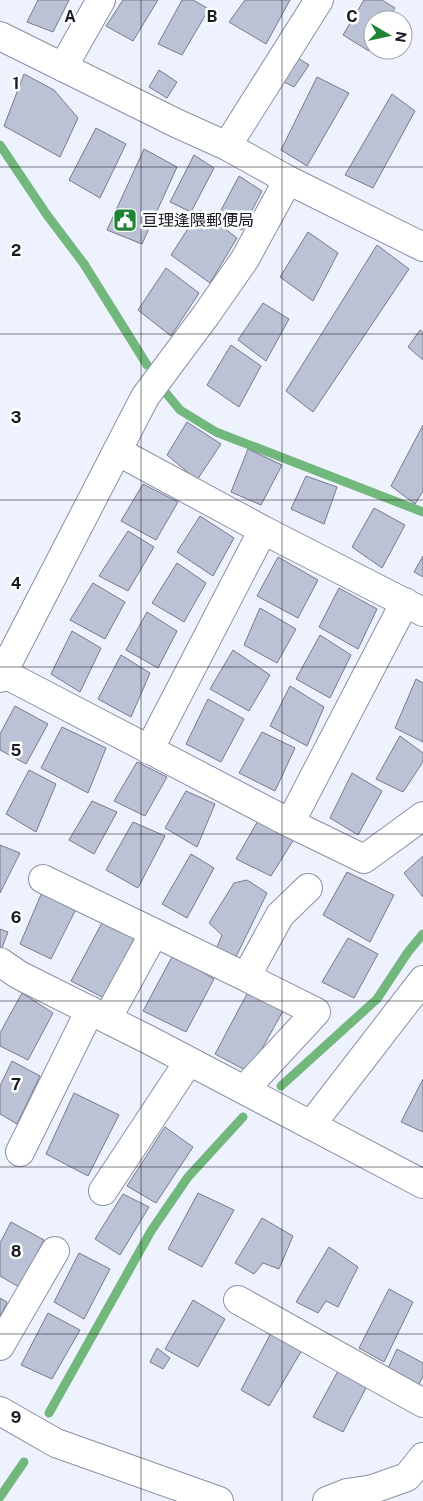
<svg xmlns="http://www.w3.org/2000/svg" width="423" height="1501" font-family="'Public Sans','Noto Sans JP',sans-serif">
<style>
.lines{fill:none;stroke-linecap:round;stroke-linejoin:round}
.stream{stroke:#72b77b;stroke-width:9}
.building{fill:#bcc2d5;stroke:#767b8c}
.minor-casing{stroke:#8c91a3;stroke-width:30}
.tertiary-casing{stroke:#8c91a3;stroke-width:30}
.minor{stroke:#fff;stroke-width:28}
.tertiary{stroke:#fff;stroke-width:28}
.grid{fill:none;stroke:#191b22;stroke-width:1;stroke-opacity:0.55}
.labels{text-anchor:middle;stroke-width:5;stroke-linejoin:round;paint-order:stroke}
.poi-label{font-size:16px;fill:#191b22;stroke:#fff;text-anchor:start}
.grid-label{font-size:16px;text-anchor:middle;font-weight:bold;fill:#191b22;stroke:#fff;stroke-width:5;stroke-linejoin:round;paint-order:stroke}
</style>
<rect width="100%" height="100%" fill="#eef2fe"/>
<g class="lines">
<path class="stream" d="M0 145 47 215 84 264 147 365
M166 393 180 410 216 432 423 512
M281 1086 377 999 408 952 423 934
M49 1413 151 1231 188 1177 243 1117
M0 1497 24 1462"/>
</g>
<path class="building" d="M38 0H69L53 32 27 22Z
M123 0H158L133 41 106 26Z
M182 0H193L209 9 182 55 158 44Z
M245 0H290L266 44 229 22Z
M364 0H382L395 8 388 20H373V45L369 51 343 35Z
M298 58 309 65 294 87 284 82Z
M159 70 177 82 167 98 149 87Z
M24 74 54 90 78 118 60 157 4 126Z
M317 77 349 93 307 166 281 150Z
M392 94 415 111 373 188 345 175Z
M96 128 126 144 100 198 69 180Z
M144 149 177 167 142 244 107 230Z
M194 155 214 168 191 212 170 202Z
M239 176 262 191 242 230 218 216Z
M200 210 237 238 210 283 171 255Z
M308 232 338 253 313 301 280 277Z
M377 245 409 269 313 412 286 391Z
M166 268 199 293 171 336 138 310Z
M263 303 289 319 266 361 238 340Z
M420 330 423 332V360L408 347Z
M231 345 261 366 239 407 207 385Z
M187 422 221 444 197 480 167 455Z
M423 425V491L415 504 391 486Z
M248 449 282 465 261 505 231 492Z
M306 476 337 487 324 524 291 509Z
M143 484 178 502 156 540 121 521Z
M374 508 405 525 382 568 352 547Z
M200 516 234 538 213 576 177 552Z
M128 531 154 547 128 591 99 576Z
M423 556V577L414 572Z
M278 557 318 580 298 618 257 596Z
M177 563 206 583 184 622 152 603Z
M93 583 125 602 105 639 70 620Z
M339 588 377 609 358 649 319 627Z
M260 608 296 629 277 663 244 645Z
M147 612 177 631 158 668 126 650Z
M72 631 101 648 80 692 51 674Z
M320 635 351 655 330 698 296 679Z
M233 650 270 675 249 711 210 689Z
M121 655 150 673 131 717 98 699Z
M416 679 423 683V742L395 728Z
M290 686 324 707 307 746 270 726Z
M208 699 244 719 221 762 186 744Z
M15 706 48 724 26 764 0 750V734Z
M62 727 106 748 88 793 41 768Z
M262 732 295 748 275 791 239 773Z
M400 736 423 753V762L403 792 376 779Z
M137 762 167 777 145 816 114 801Z
M29 770 56 784 36 832 6 814Z
M352 773 382 791 358 835 330 818Z
M186 791 215 804 197 847 165 828Z
M92 801 117 812 94 854 69 840Z
M259 819 294 839 271 876 236 859Z
M133 822 165 836 138 888 106 870Z
M0 845 20 853 0 893Z
M191 854 214 868 187 918 162 904Z
M423 856V897L404 873Z
M347 872 394 895 370 942 323 915Z
M247 880 267 893 234 961 214 954 222 935 209 923 234 883Z
M43 890 78 905 51 959 20 944Z
M103 921 135 937 104 998 71 981Z
M0 929 8 932 0 953Z
M348 938 378 954 354 998 322 982Z
M173 955 214 979 186 1032 143 1011Z
M248 992 283 1011 249 1072 215 1054Z
M22 993 53 1013 28 1060 0 1046V1033Z
M12 1061 40 1076 17 1124 0 1114V1086Z
M423 1079V1132L401 1122Z
M74 1093 119 1115 88 1176 46 1154Z
M165 1127 193 1147 156 1203 127 1186Z
M198 1193 234 1210 202 1267 168 1249Z
M123 1194 149 1207 120 1255 95 1239Z
M262 1218 293 1236 279 1269 263 1263 254 1274 235 1263Z
M11 1222 44 1240 19 1287 0 1276V1243Z
M329 1247 358 1267 338 1307 326 1301 318 1313 296 1302Z
M79 1253 110 1269 84 1319 54 1302Z
M389 1289 413 1302 384 1362 359 1348Z
M0 1298 7 1302 0 1317Z
M193 1300 225 1319 198 1367 165 1349Z
M48 1313 80 1330 52 1379 21 1365Z
M271 1333 302 1350 269 1406 241 1390Z
M157 1348 170 1358 163 1369 150 1362Z
M397 1349 423 1363V1376L416 1391 384 1377Z
M338 1371 367 1386 343 1432 313 1417Z"/>
<g class="lines">
<g class="minor-casing">
<path id="minor" d="M63 67 101 0
M227 146 319 0
M117 451 263 530 423 612
M3 673 290 823 364 859 423 816
M0 678 145 397 206 315 245 259 288 180
M149 750 263 530
M290 823 405 602
M43 879 246 977 280 915 308 888
M0 962 19 975 149 1040 423 1184
M107 1019 154 933
M244 1090 316 1012 246 977
M311 1125 423 980
M20 1152 90 1010
M103 1191 189 1061
M238 1300 423 1403
M0 1346 55 1251
M0 1411 56 1443 219 1501
M327 1501 347 1493 373 1489 407 1477 423 1457"/>
</g>
<g class="tertiary-casing">
<path id="tertiary" d="M0 36 176 123 227 146 288 180 423 247"/>
</g>
<use href="#minor" class="minor"/>
<use href="#tertiary" class="tertiary"/>
</g>
<path class="grid" d="M141 0V1501M282 0V1501M0 167H423M0 334H423M0 500H423M0 667H423M0 834H423M0 1001H423M0 1167H423M0 1334H423"/>
<defs>
<g id="civic-square" transform="scale(1.25)"><rect x="-9" y="-9" width="18" height="18" rx="4" fill="#1f8438" stroke="#fff"/><path d="M-.6-6.5H3V-4.5H.6V-3L4-1V1h2V6H-6V1h2V-1L-.6-3ZM-1.2 2.5V6h2.4V2.5Z" fill="#fff"/></g>
</defs>
<g fill-rule="evenodd">
<use href="#civic-square" x="125" y="220"/>
</g>
<g class="labels">
<g class="poi-label">
<text x="142" y="226">亘理逢隈郵便局</text>
</g>
</g>
<g class="grid-label">
<text x="70" y="22">A</text>
<text x="212" y="22">B</text>
<text x="352" y="22">C</text>
<text x="16" y="89">1</text>
<text x="16" y="256">2</text>
<text x="16" y="423">3</text>
<text x="16" y="589">4</text>
<text x="16" y="756">5</text>
<text x="16" y="923">6</text>
<text x="16" y="1090">7</text>
<text x="16" y="1257">8</text>
<text x="16" y="1423">9</text>
</g>
<g transform="translate(388 35) rotate(99)"><circle r="24" fill="#ffffff" stroke="#a3a4a7"/>
<path d="M0-4L9 19L0 12L-9 19Z" fill="#1f8438"/>
<text y="-8" font-size="14" font-weight="bold" text-anchor="middle" fill="#191b22">N</text>
</g>
</svg>
